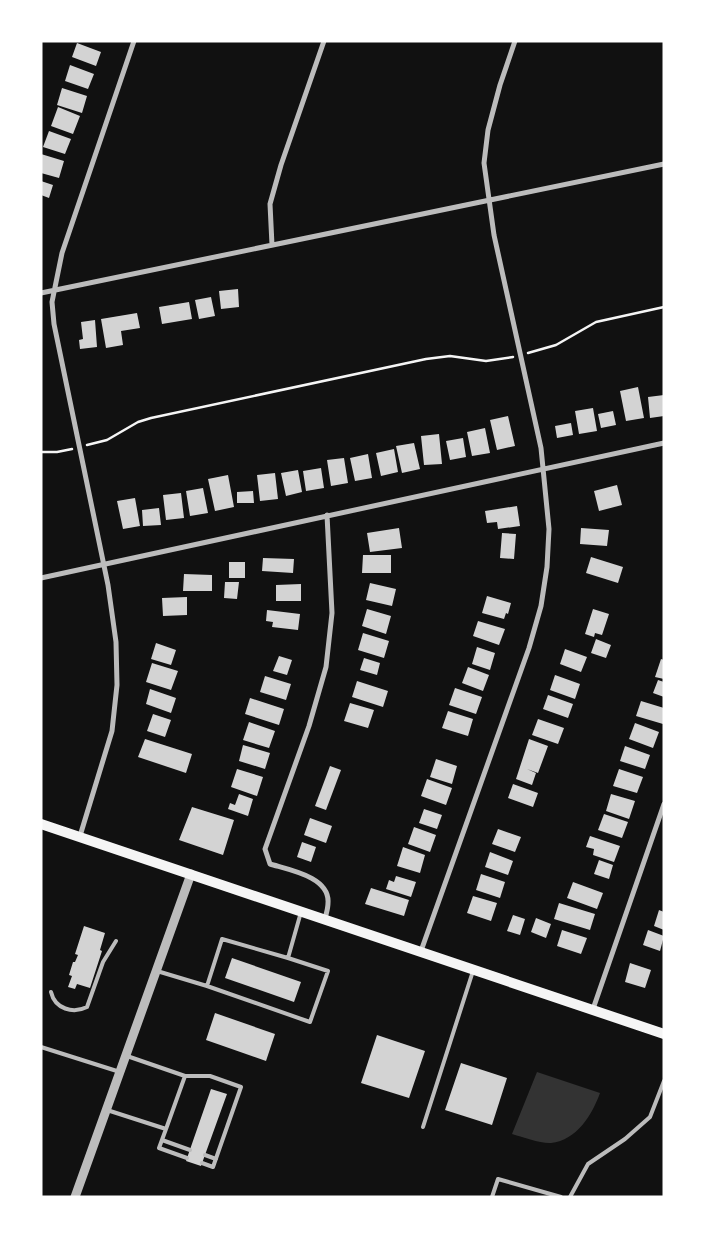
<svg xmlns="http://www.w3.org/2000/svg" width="705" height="1238" font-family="'Source Serif 4',serif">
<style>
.water{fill:#333}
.building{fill:#d3d3d3}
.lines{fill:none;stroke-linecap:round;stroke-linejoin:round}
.path{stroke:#f5f5f5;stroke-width:2.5}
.service{stroke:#bcbcbc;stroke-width:4}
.minor{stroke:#bcbcbc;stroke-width:5}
.tertiary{stroke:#bcbcbc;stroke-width:9}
.secondary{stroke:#f5f5f5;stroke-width:10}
</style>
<rect width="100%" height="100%" fill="#111"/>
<path class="water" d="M537 1072 600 1093C592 1115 577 1140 551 1143 542 1144 522 1137 512 1134Z"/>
<path class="building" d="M77 43 101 52 96 66 72 57Z
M70 65 94 74 88 89 65 81Z
M62 88 87 96 82 113 57 105Z
M58 107 80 116 73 134 51 126Z
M49 131 71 139 65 154 43 147Z
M41 154 64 161 59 178 41 173Z
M41 181 53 185 49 198 41 195Z
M238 289 239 307 221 309 219 291Z
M211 297 215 316 199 319 195 300Z
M189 302 192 319 162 324 159 307Z
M137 313 140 328 121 331 123 345 106 348 101 319Z
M95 320 97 347 80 349 79 340 83 339 81 322Z
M638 387 644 418 626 421 620 391Z
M664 395V416L650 418 648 397Z
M593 408 597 431 579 434 575 411Z
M613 411 616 425 601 428 598 414Z
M508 416 515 446 497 450 490 420Z
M571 423 573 435 557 438 555 426Z
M485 428 490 453 472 456 467 432Z
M439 434 442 464 424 465 421 436Z
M463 438 466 457 450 460 446 441Z
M414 443 420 469 402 473 396 446Z
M394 449 398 472 381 476 376 453Z
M368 454 372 478 355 481 350 458Z
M344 458 348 483 331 486 327 460Z
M321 468 324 488 306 491 303 471Z
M298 470 302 492 286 496 281 473Z
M275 473 278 499 260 501 257 475Z
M228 475 234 507 215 511 208 479Z
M617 485 622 505 599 511 594 491Z
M203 488 208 513 190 516 186 491Z
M253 491 254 503H237V492Z
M181 493 184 518 166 520 163 495Z
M135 498 140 526 123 529 117 501Z
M517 506 520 526 498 529 497 522 487 523 485 511Z
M159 508 161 525 143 526 142 510Z
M399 528 402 548 370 552 367 533Z
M581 528 609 530 607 546 580 544Z
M502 533 516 534 514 559 500 558Z
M363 555H391V573H362Z
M591 557 623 567 618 583 586 573Z
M263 558 294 559 293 573 262 571Z
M229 562H245V578H229Z
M184 574 212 575V591H183Z
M225 582H239L237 599 224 598Z
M370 583 396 589 392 606 366 600Z
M301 584V601H276V585Z
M487 596 511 603 508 614 506 613 504 619 482 613Z
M187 597V615L163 616 162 598Z
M367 609 391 616 386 634 362 626Z
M593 609 609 614 602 635 595 633 594 637 585 634Z
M267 610 300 614 298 630 272 627 273 622 266 621Z
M478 621 505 629 499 645 473 636Z
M363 633 389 641 384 658 358 650Z
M596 639 611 645 606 658 591 653Z
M156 643 176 650 171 665 151 659Z
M477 647 495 653 490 670 472 664Z
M565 649 587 657 581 672 560 664Z
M279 656 292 660 287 675 273 671Z
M364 658 380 663 377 675 360 670Z
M661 659 664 660V679L655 677Z
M152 663 178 671 171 690 146 682Z
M468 667 489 675 483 691 462 683Z
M555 675 580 684 575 699 550 690Z
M265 676 291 684 286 700 260 692Z
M658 680 664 682V697L653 693Z
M357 681 388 691 383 707 352 697Z
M455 688 482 697 476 714 449 705Z
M150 689 176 698 171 713 146 704Z
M548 695 573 704 568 718 543 709Z
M250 698 284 709 279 725 245 714Z
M641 701 664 708 663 724 636 716Z
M350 703 374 710 368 728 344 721Z
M448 711 473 719 468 736 442 728Z
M153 714 171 720 165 737 147 731Z
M538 719 564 728 558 744 532 735Z
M249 722 275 731 269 748 243 740Z
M635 723 659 732 653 748 629 739Z
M145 739 192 754 186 773 138 757Z
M529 739 548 746 538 773 527 769 536 773 532 785 516 779Z
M243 745 270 753 265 769 239 761Z
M625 746 650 755 645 769 620 761Z
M436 759 457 766 452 784 430 777Z
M330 766 341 770 326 810 315 806Z
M237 769 263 777 257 796 231 787Z
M619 769 643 777 637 793 613 786Z
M427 779 452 788 446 805 421 796Z
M513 784 538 793 533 807 508 798Z
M239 794 253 799 248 816 228 809 230 803 235 805Z
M611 794 635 801 629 819 606 811Z
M192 807 234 820 223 855 179 840Z
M424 809 442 815 437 829 419 823Z
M604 814 628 822 622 838 598 830Z
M310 818 332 826 326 843 304 835Z
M414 827 436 835 430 852 408 844Z
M498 829 521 837 515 852 492 844Z
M590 836 620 846 614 862 593 855 594 849 586 847Z
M302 842 316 847 311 862 297 857Z
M403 847 425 855 420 873 397 866Z
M490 852 513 861 508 875 485 867Z
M599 860 613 865 609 879 594 874Z
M481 874 505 882 500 898 476 890Z
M396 876 416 882 411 897 386 889 389 880 394 882Z
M573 882 603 893 597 909 567 898Z
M371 888 409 900 404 916 365 904Z
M473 896 497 903 491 921 467 913Z
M559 903 595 914 590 930 554 919Z
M659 910 664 912V930L654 926Z
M513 915 525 919 520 935 507 931Z
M536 918 551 924 546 938 531 932Z
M84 926 105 933 100 950 102 951 90 988 77 984 75 989 68 987 72 976 69 975 73 962H75L78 955 75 954Z
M562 930 587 938 581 954 557 946Z
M648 930 664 936 660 951 643 945Z
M232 958 301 982 294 1002 225 978Z
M630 963 651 970 645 988 625 982Z
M215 1013 275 1034 266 1061 206 1040Z
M377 1035 425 1051 409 1098 361 1083Z
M461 1063 507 1078 492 1125 445 1110Z
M211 1089 227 1094 201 1166 186 1161Z"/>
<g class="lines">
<path class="path" d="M528 353 556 345 596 322 664 307
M87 445 107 440 138 422 151 418 426 359 450 356 486 361 513 357
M41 452H57L72 449"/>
<path class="service" d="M157 971 207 986 310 1022 328 971 288 958 301 912
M207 986 222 939 288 958
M51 992C55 1009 73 1014 87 1007L103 962 116 941
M41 1047 120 1072
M185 1076H210L241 1087 213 1167 202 1163
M107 1110 166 1129 185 1076 127 1056
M423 1127 473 971
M166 1129 159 1148 187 1158
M162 1140 190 1150
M205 1155 216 1159
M492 1197 498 1179 561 1197
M570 1197 588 1164 625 1139 650 1117 664 1081"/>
<path class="minor" d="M272 245 270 204 281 165 324 41
M41 293 664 164
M41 578 664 443
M80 836 112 731 117 685 116 642 108 585 54 324 52 302 62 253 134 41
M325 919C326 914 328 909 328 903 330 877 290 870 270 864L265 849 309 726 326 667 332 613 327 515
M421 951 529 648 541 606 547 567 549 529 541 448 494 235 484 163 488 130 500 85 515 41
M593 1009 664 804"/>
<path class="tertiary" d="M75 1197 191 874"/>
<path class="secondary" d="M41 824 664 1034"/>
</g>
<rect width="705" height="1238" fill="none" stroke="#ffffff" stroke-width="85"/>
</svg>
